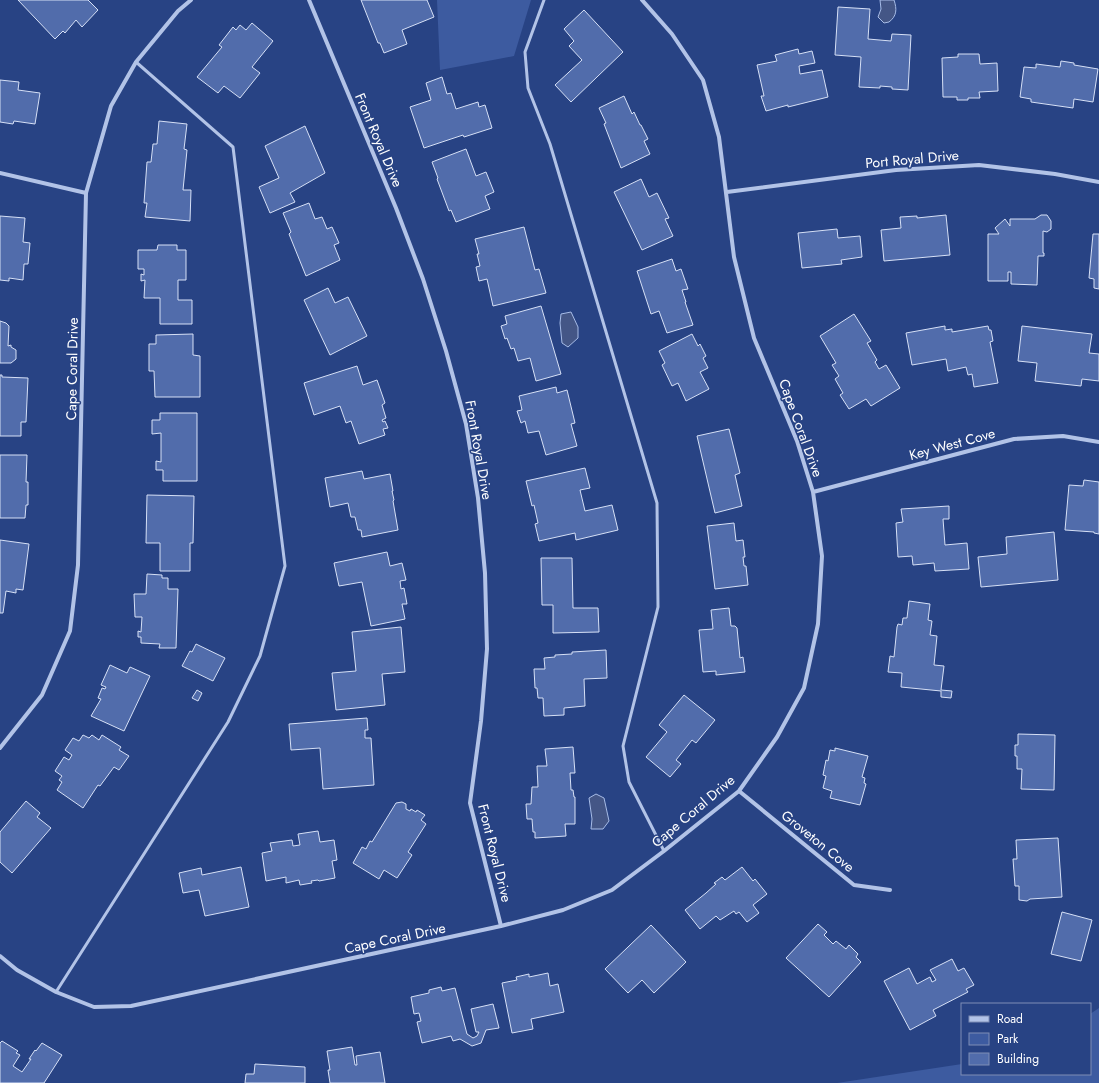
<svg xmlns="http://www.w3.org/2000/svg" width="1099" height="1083" font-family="Jost,sans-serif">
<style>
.green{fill:#3d5ba0}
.water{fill:#445686;stroke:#a7bce7}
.building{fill:#516cab;stroke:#d6e0f6}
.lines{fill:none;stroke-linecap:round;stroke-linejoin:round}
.service{stroke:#b2c3e7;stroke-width:3}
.minor{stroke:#b2c3e7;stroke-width:4}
.labels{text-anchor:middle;stroke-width:3;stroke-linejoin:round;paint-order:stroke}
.street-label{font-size:14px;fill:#fff;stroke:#284384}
</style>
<rect width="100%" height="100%" fill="#284384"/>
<path class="green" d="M437 0H531L514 56 440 70Z
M1099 1008V1083H837L962 1064V1074H1090V1014Z"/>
<path class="water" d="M880 0H894C897 9 897 16 889 22L884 23 878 17 881 9Z
M571 312 578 327V338L568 347 562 343 560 323 561 314Z
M596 794 604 798 609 821 603 829H591L592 819 589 798Z"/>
<path class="building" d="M18 0H88L98 10 82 27 76 20 65 33 63 31 55 39Z
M361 0H427L434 17 402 30 407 44 384 53 380 43H378Z
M838 7 870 9 868 39 891 41 892 34 911 35 908 90 892 89V87L880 86V88L859 87 861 57 835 55Z
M584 10 623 52 571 102 555 85 582 60 569 46 574 41 564 29Z
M252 23 273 41 252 67 260 73 240 98 224 86 218 93 197 77 222 47 219 45 233 27 236 30 240 25 246 30Z
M798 49 799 54 812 51 815 63 799 66 800 74 822 70 828 97 788 107V105L766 111 761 96H764L757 65 777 61 775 55Z
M958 54H979L980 64 997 63 998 91 979 92 980 98H968V100H957V97H943L942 58 958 57Z
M1061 61 1074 63V65L1098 69 1093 102 1074 99 1073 108 1031 102V99L1020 97 1024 67 1036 68V64L1060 67Z
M442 77 447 94 451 93 456 109 478 102 479 107 485 105 492 128 464 137 463 135 424 148 410 107 431 100 426 83Z
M0 80 19 82 18 90 40 93 35 124 14 121 13 124 0 122Z
M624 96 632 114 634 112 640 125H641L648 139 644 141 650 154 621 168 604 124 606 123 599 108Z
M159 121 187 124 184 149 187 150 183 190H191L190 221 145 217 147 203H144L147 162H151L153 144H157Z
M305 126 325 173 290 193 295 202 270 213 259 187 279 178 265 146Z
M466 149 476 176 486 172 494 192 485 196 490 209 456 222 451 210 449 211 437 179 438 178 432 162Z
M641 179 649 197 657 193 669 218 665 219 673 236 642 250 614 192Z
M309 203 315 219 322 217 327 229 332 227 339 243 334 245 340 260 306 276 289 234 291 232 283 213Z
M946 215 950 255 884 261 881 230 901 228 900 217 917 216V218Z
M1041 215H1047L1051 221V229L1047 232 1043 231V253H1044V256H1038L1037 285 1011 284V272H1008V281H988V234H999L995 228 1005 219 1010 226V219H1035Z
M0 216 25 218 23 242 30 243 28 264H24L23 280 9 278V281L0 280Z
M524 227 535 270 539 269 546 293 493 306 487 279 479 281 476 267 480 266 477 254H479L475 239Z
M837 229 838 238 860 236 862 257 841 260 842 264 802 268 798 233Z
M1093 234H1099V289L1094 288V279L1089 278Z
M158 245H177V250H186V280H178V300H192V324H160V298H144L145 280 141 281V274L144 275V269H138V250H157Z
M672 259 676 271 681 269 688 289 682 290 686 302H685L693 325 667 333 659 311 651 314 637 271Z
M328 288 335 303 348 297 367 336 330 355 304 300Z
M541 306 561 374 536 381 530 358 518 361 514 348 511 349 507 338 505 339 501 326 507 324 505 316Z
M854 314 871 341 867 343 877 360 875 362 879 369 886 365 900 388 871 406 866 399 849 409 840 395 843 393 835 379 839 376 832 365 836 363 820 336Z
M0 321 6 323 9 326 8 346 11 345V347L16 350V359L11 363H0Z
M945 326V330L952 329V332L988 326 989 330H991L993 341 990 342 998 383 974 387 972 374 968 375 966 367 948 371 946 359 912 365 906 333Z
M1022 326 1092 334 1089 353 1099 354V381L1082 379 1081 386 1035 381 1037 363 1018 361Z
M193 334V355L200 356V397H155L154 371H149V344H156V335Z
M692 334 698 346 700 344 706 356 703 358 708 368 700 372 709 389 686 401 678 383 672 386 662 365 665 363 659 351Z
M357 366 363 385 377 380 385 403 382 405 386 418 382 420 383 422 385 421 388 428 383 429 385 435 359 444 351 421 346 423 340 406 314 415 304 383Z
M0 375H2V377L28 378 26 422H21V436H0Z
M556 387 557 393 567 390 575 423 571 424 577 446 546 455 539 431 528 433 525 421 521 423 517 411 522 410 519 396Z
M160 413H197V481H163V470H156V461L161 462V433L152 434V420H160Z
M729 429 740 473 735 475 742 506 715 513 697 436Z
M0 455H27L26 482H28V505H26L25 518H0Z
M585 468 590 488 580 490 585 511 612 505 618 530 576 540 575 533 539 541 535 524 538 523 534 505 532 506 526 481Z
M362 471 364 479 390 474 393 491H392L394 500 393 501 398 530 362 537 361 530H358L355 517H351L348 503 330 507 325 478Z
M1084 480 1099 482V534L1094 533V532L1065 530 1069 485 1083 486Z
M147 495 194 496 193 543H190V571H160V543H146Z
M949 506V519H943L945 545 967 543 969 569 935 571 934 563 913 565 912 556 898 557 896 523 903 522 901 509Z
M734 523 736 541 743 540 745 557H743L744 566H746L748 585 715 589 707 526Z
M1054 532 1058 580 981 587 978 557 1007 554 1006 537Z
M0 540 29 544 23 590 16 589V593L6 591 3 613H0Z
M387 552 390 566 402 563 406 580 400 581 401 589 404 588 407 604H402L405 619 371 626 362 582 339 586 334 563Z
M541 558H572L573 608H598L599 632 553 633V605H542Z
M147 574 162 575V578H168V589H178L176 648H159L160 644 141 643V637H138V631L141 632 142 617H135L134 594H146Z
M909 601 930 604 928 620 932 621 930 635 937 636 934 665 944 666 941 690 952 691 951 698 941 697V691L901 687 902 673 888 672 890 656 894 657 897 627 898 624 902 625 903 618H907Z
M729 608 731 626H735L737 628 740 658 743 657 745 672 716 675V671L703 672 699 630 713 629 711 610Z
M401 627 405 672 382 674 385 705 336 710 332 673 356 671 352 632Z
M196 644 225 658 213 681 182 666 190 651 192 652Z
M606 650 607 678 584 679 585 706 564 708V715L544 716 543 698H538L537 688H535L534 669H545L544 658 555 657V655L572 654V652Z
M110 665 127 673 130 667 150 676 124 731 91 716 101 699 98 698 102 688 105 689 106 687 101 685Z
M197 690 202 693 198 701 192 698Z
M684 695 715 720 696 743 692 740 676 760 681 764 670 777 646 757 667 732 659 725Z
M367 718 368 730H365V738H371L374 785 323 789 320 748 291 750 289 724Z
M1018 734 1055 735 1054 790 1021 789 1022 769H1017V756H1015V745H1018Z
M83 735 89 738 92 735 99 740 102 735 121 747 119 750 129 756 119 770 114 767 100 786 98 785 83 808 57 790 62 782 59 780 62 776 55 771 64 757 69 760 72 755 65 750 73 738 79 741Z
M573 747 575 773H570L571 790H573L574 797H575V824H565L566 836 535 838V832H533L532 819H527L526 804H531L532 787H538L537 766H547L545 749Z
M835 748 868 756 862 777 865 778 864 783 866 784 860 805 830 798 832 791 823 788 826 776 823 775 826 760 828 761 830 750 835 751Z
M26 801 40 813 37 817 51 828 12 873 0 862V832Z
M402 802 406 804V809L410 811 411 809 416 812 417 810 425 815 421 820 426 824 408 852 412 855 397 878 384 870 379 879 353 863 362 847 366 849 370 841 372 842 396 803Z
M318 831 320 842 334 840 337 860 332 861 335 878 319 881 318 880 311 881 312 883 300 885 299 880 286 883V877L266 881 262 853 272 851 270 843 292 840 293 846 300 845 298 834Z
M1058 838 1062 897 1030 899 1027 901 1019 900V886H1015L1013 859H1017L1016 840Z
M241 867 249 907 205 916 199 890 183 893 179 873 201 868 202 875Z
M742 867 753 881 755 879 767 894 753 905 759 913 747 922 739 912 736 914 734 911 720 920 716 916 700 929 685 910 706 893 716 884 714 883 722 877 725 880Z
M1062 912 1092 920 1081 961 1051 954Z
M818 924 827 932 824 935 833 944 836 941 846 949 849 945 858 954 856 957 861 962 829 997 786 958Z
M651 925 686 962 654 993 642 980 628 993 605 969Z
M952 959 958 971 964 968 974 985 966 989 968 992 933 1010 936 1016 910 1030 884 981 909 968 917 984 930 977 932 982 936 980 930 970Z
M548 973 550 986 558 984 564 1012 531 1019 533 1029 512 1033 502 983 517 980 516 977 529 974V977Z
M441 987 442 991 455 988 467 1034 473 1038 477 1036 479 1032H476L471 1009 493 1004 499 1028 486 1030 481 1043 472 1046 460 1039 453 1041 451 1036 422 1043 417 1022 421 1021 419 1013 414 1014 411 997 429 993V990Z
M2 1041 18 1051 16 1053 20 1055 13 1066 22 1072 31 1059H29L35 1050 36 1051 42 1043 62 1055 44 1083H0V1043Z
M352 1047 355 1065H357L356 1056 380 1052 385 1083H330L328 1070H330L327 1051Z
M255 1064 305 1067V1083H245L246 1074H254Z"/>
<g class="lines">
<path class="service" d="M544 0 525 52 528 88 550 144 657 503 658 607 623 746 629 782 664 851
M56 992 228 722 260 656 285 566 233 147 136 62"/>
<path class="minor" d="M309 0 396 208 423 279 446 351 466 424 478 498 485 573 487 649 481 721 470 803 501 926
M0 173 86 193
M727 192 896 170 979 165 1055 174 1099 182
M813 492 1014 439 1063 436 1099 442
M0 748 42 695 70 631 78 565 86 193 111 106 136 62 178 11 191 0
M739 791 854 885 890 890
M0 956 17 970 56 992 94 1007 131 1006 501 926 563 910 612 890 664 851 739 791 777 737 804 688 818 624 822 556 813 492 797 441 754 338 734 257 719 137 703 80 672 34 642 0"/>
</g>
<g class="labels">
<g class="street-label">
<text transform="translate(379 140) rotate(67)" y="5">Front Royal Drive</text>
<text transform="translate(912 159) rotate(-5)" y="5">Port Royal Drive</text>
<text transform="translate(72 369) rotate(-89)" y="5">Cape Coral Drive</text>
<text transform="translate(801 428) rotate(70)" y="5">Cape Coral Drive</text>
<text transform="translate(952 444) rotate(-15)" y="5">Key West Cove</text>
<text transform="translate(479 450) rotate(80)" y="5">Front Royal Drive</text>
<text transform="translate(693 811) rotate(-40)" y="5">Cape Coral Drive</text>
<text transform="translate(818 841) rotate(39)" y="5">Groveton Cove</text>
<text transform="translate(495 853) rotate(76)" y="5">Front Royal Drive</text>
<text transform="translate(395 938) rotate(-12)" y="5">Cape Coral Drive</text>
</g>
</g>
<rect x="961" y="1003" width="130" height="72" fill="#284384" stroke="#7e8eb5"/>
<rect x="969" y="1016" width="20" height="6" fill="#b2c3e7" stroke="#7e8eb5"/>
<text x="997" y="1023" font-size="12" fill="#ffffff">Road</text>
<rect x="969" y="1033" width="20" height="12" fill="#3d5ba0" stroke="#7e8eb5"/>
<text x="997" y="1043" font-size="12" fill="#ffffff">Park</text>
<rect x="969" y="1053" width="20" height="12" fill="#516cab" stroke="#7e8eb5"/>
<text x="997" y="1063" font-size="12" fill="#ffffff">Building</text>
</svg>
